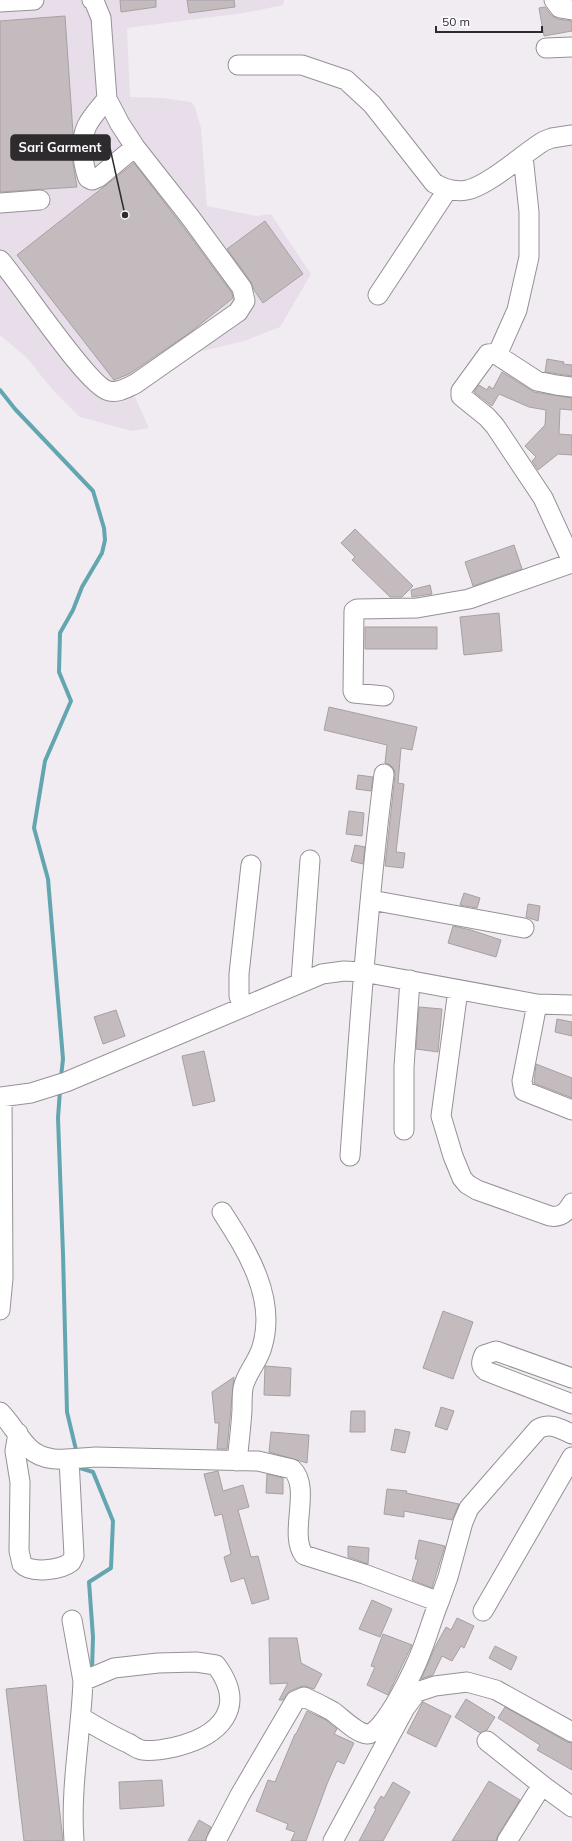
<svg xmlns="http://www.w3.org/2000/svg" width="572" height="1841" font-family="Mulish,sans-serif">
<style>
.built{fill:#e7deea}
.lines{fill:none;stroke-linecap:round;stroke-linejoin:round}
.stream{stroke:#63a6b0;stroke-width:4}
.building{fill:#c3bbbe;stroke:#a7a0a3}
.minor-casing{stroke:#959196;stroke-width:21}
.minor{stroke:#fff;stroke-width:19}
.leader{fill:none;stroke:#2d2b2d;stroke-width:1.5}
.callout-dot{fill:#2d2b2d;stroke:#fdfaff;stroke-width:1.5}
.callout{fill:#2d2b2d;stroke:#2d2b2d;stroke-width:1.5}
.callout-label{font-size:13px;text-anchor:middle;font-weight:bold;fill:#fff}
</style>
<rect width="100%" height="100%" fill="#f1ecf2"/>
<path class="built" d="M0 0H284L283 5 244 13 127 28 130 97 162 98 191 102 195 107 201 128 207 206 256 216 271 214 311 274 280 327 244 341 194 353 144 385 134 395 149 428 132 431 80 417 52 389 26 357 0 335Z"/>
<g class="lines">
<path class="stream" d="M0 390 15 409 93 491 104 528 105 540 102 553 82 587 73 610 60 633 59 672 71 701 45 761 34 828 48 879 63 1059 61 1077
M60 1090 58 1118 63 1254 67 1412 77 1454
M79 1464 80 1468 93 1472 113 1521 111 1568 89 1582 93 1637 92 1671"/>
</g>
<path class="building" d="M120 0H156V7L121 12Z
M187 0H234L235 7 189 13Z
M545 7 551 15 558 19 572 21V31L544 36 539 8Z
M65 16 73 133 72 158 77 187 0 192V21Z
M134 163 181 224 232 293 233 298 188 334 129 374 114 380 17 255Z
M265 221 303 274 263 303 254 290 251 282 227 249Z
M547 359 564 362 563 364 572 365V376L545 372Z
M502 372 534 392 572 398V410L560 409 559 434 572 435V455L558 454 538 470 532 461 536 457 525 446 545 425 546 410 529 407 499 394 492 406 474 392 479 385 487 390 489 386 493 389Z
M355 529 413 586 402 597H390L352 560 355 557 341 543Z
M514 545 522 569 473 586 465 562Z
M430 585 432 594 412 597 411 590Z
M499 613 502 651 464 655 460 617Z
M365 627H437V649H365Z
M329 707 417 727 412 750 401 748 398 783 404 784 396 852 405 853 403 868 385 866 395 775 394 769 390 765 385 763 387 745 324 730Z
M358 775 373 777 371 791 356 789Z
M349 811 364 813 362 836 346 834Z
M355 845 365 847 363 864 351 861Z
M464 893 480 898 477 908 460 905Z
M528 904 540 906 538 921 526 917Z
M453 926 471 930 501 940 496 957 448 943Z
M419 1007 442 1009 438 1052 416 1049Z
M116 1010 125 1036 103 1044 94 1017Z
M557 1019 572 1022V1036L555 1032Z
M204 1051 215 1101 193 1106 182 1056Z
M536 1064 572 1078V1098L534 1083Z
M443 1311 473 1322 453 1379 423 1368Z
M265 1366 291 1368 290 1396 264 1395Z
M234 1377 227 1449H217L219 1423H215L212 1392Z
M441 1407 454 1411 447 1430 435 1426Z
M351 1411H365V1432H350Z
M395 1429 410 1432 405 1453 391 1450Z
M271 1432 309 1435 307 1463 269 1452Z
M218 1471 223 1491 243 1485 249 1507 238 1510 251 1557 258 1556 269 1599 252 1604 244 1578 231 1582 224 1557 231 1554 222 1514 215 1516 204 1474Z
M267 1474 283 1478V1494L266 1493Z
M387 1489 407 1491 406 1493 459 1504 452 1520 404 1511V1517L384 1514Z
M419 1540 445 1546 432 1588 412 1580 418 1559H415Z
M348 1546 369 1548 368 1564 348 1557Z
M372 1600 392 1609 380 1637 359 1629Z
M457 1618 474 1626 464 1648 461 1646 452 1661 442 1656 433 1675 421 1679 435 1647 446 1627 451 1630Z
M383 1634 412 1645 388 1695 367 1685 375 1667 371 1666Z
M269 1638H297L301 1663 322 1674 314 1689 304 1686 300 1687 290 1691 283 1700H279L288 1683 270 1684Z
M495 1646 517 1657 511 1670 489 1658Z
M46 1685 63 1841H24L6 1689Z
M466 1699 495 1717 487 1730 480 1733 455 1717Z
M423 1702 451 1716 436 1747 407 1733Z
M505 1707 567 1742 572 1743V1770L537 1750 540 1745 498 1718Z
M307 1711 326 1720 337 1729 334 1734 354 1743 344 1764 337 1761 327 1784 306 1841H291L295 1832 286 1829 288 1824 256 1811 268 1780 275 1782 295 1734H296Z
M162 1780 164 1806 120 1809 119 1782Z
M489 1781 520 1800 498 1835 496 1841H452Z
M393 1782 410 1792 383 1841H359L376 1809 374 1808 381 1796 384 1798Z
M199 1820 211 1827 205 1841H188Z"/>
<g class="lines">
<g class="minor-casing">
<path id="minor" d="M554 0 560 8 572 10
M0 2 34 0
M546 48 572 47
M238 65H302L346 80 372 104 434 183C444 189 456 192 467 190 488 186 524 153 544 141L552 138 572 135
M107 99C90 119 80 128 83 157 84 164 85 171 88 178L92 180 99 177 135 147
M523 156 529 212V257L517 310 497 355 537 381 556 385 572 387
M0 203 40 200
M0 260C19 281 88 387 109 391 119 393 126 388 135 384L238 312 245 301 242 288 190 217 135 147 120 124 107 99 101 18 94 1 92 0
M378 295 448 189
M497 353 488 354 461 391V396L487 417 495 426 543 498 572 561
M384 696 354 693 353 691 354 611 357 609 417 608 469 599 572 563
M371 900 524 928
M301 981 310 860
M458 990 441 1116 453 1156 462 1178 467 1184 477 1190 550 1216C561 1218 567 1212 572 1203
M537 1004 522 1081 524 1091 572 1110
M243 1007 239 996V974L251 865
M0 1097 31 1093 66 1082 322 974 344 971 363 972 537 1004 572 1005
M404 1130V1067L410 980
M350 1156C359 1029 368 901 384 774
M222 1212C247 1251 277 1298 262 1347 258 1362 246 1373 243 1388 242 1395 242 1403 242 1410 241 1427 239 1444 237 1461
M0 1310 3 1278 2 1097
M572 1378 496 1351 484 1355C481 1362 480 1366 486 1371L572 1404
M0 1412C11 1423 18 1437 29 1448 46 1465 73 1458 95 1457L258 1461 292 1469C312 1488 288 1534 304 1555L364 1574 439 1602 448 1577 463 1522 469 1508 538 1429C551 1422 560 1429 572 1434
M18 1433 15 1451 20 1482 19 1551 22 1564C31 1574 61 1570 71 1562L74 1556 69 1459
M483 1611 572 1457
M72 1620 83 1681
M487 1741 542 1785
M74 1841C70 1788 81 1734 83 1681L114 1668 158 1663 196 1662 216 1665C248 1708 220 1736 175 1747 165 1749 152 1752 142 1750 137 1749 132 1745 128 1743 112 1736 97 1727 82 1718
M216 1841 240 1795 295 1701 304 1697C313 1701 323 1706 332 1711 341 1717 356 1733 367 1734 383 1736 416 1666 421 1652 428 1635 432 1619 439 1602
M333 1841 405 1708 417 1692 435 1686 467 1682 496 1690 572 1732
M507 1841 542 1785 572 1807"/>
</g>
<use href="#minor" class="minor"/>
</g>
<path class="leader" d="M125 215L110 148"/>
<circle class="callout-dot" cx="125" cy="215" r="4"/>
<rect class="callout" x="11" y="135" width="99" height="25" rx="4"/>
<g class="callout-label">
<text x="60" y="152">Sari Garment</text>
</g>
<path d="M436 26v6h106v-6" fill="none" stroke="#2d2b2d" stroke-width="2"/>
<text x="442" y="26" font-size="12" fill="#2d2b2d" stroke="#fdfaff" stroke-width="3" paint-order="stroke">50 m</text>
</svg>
